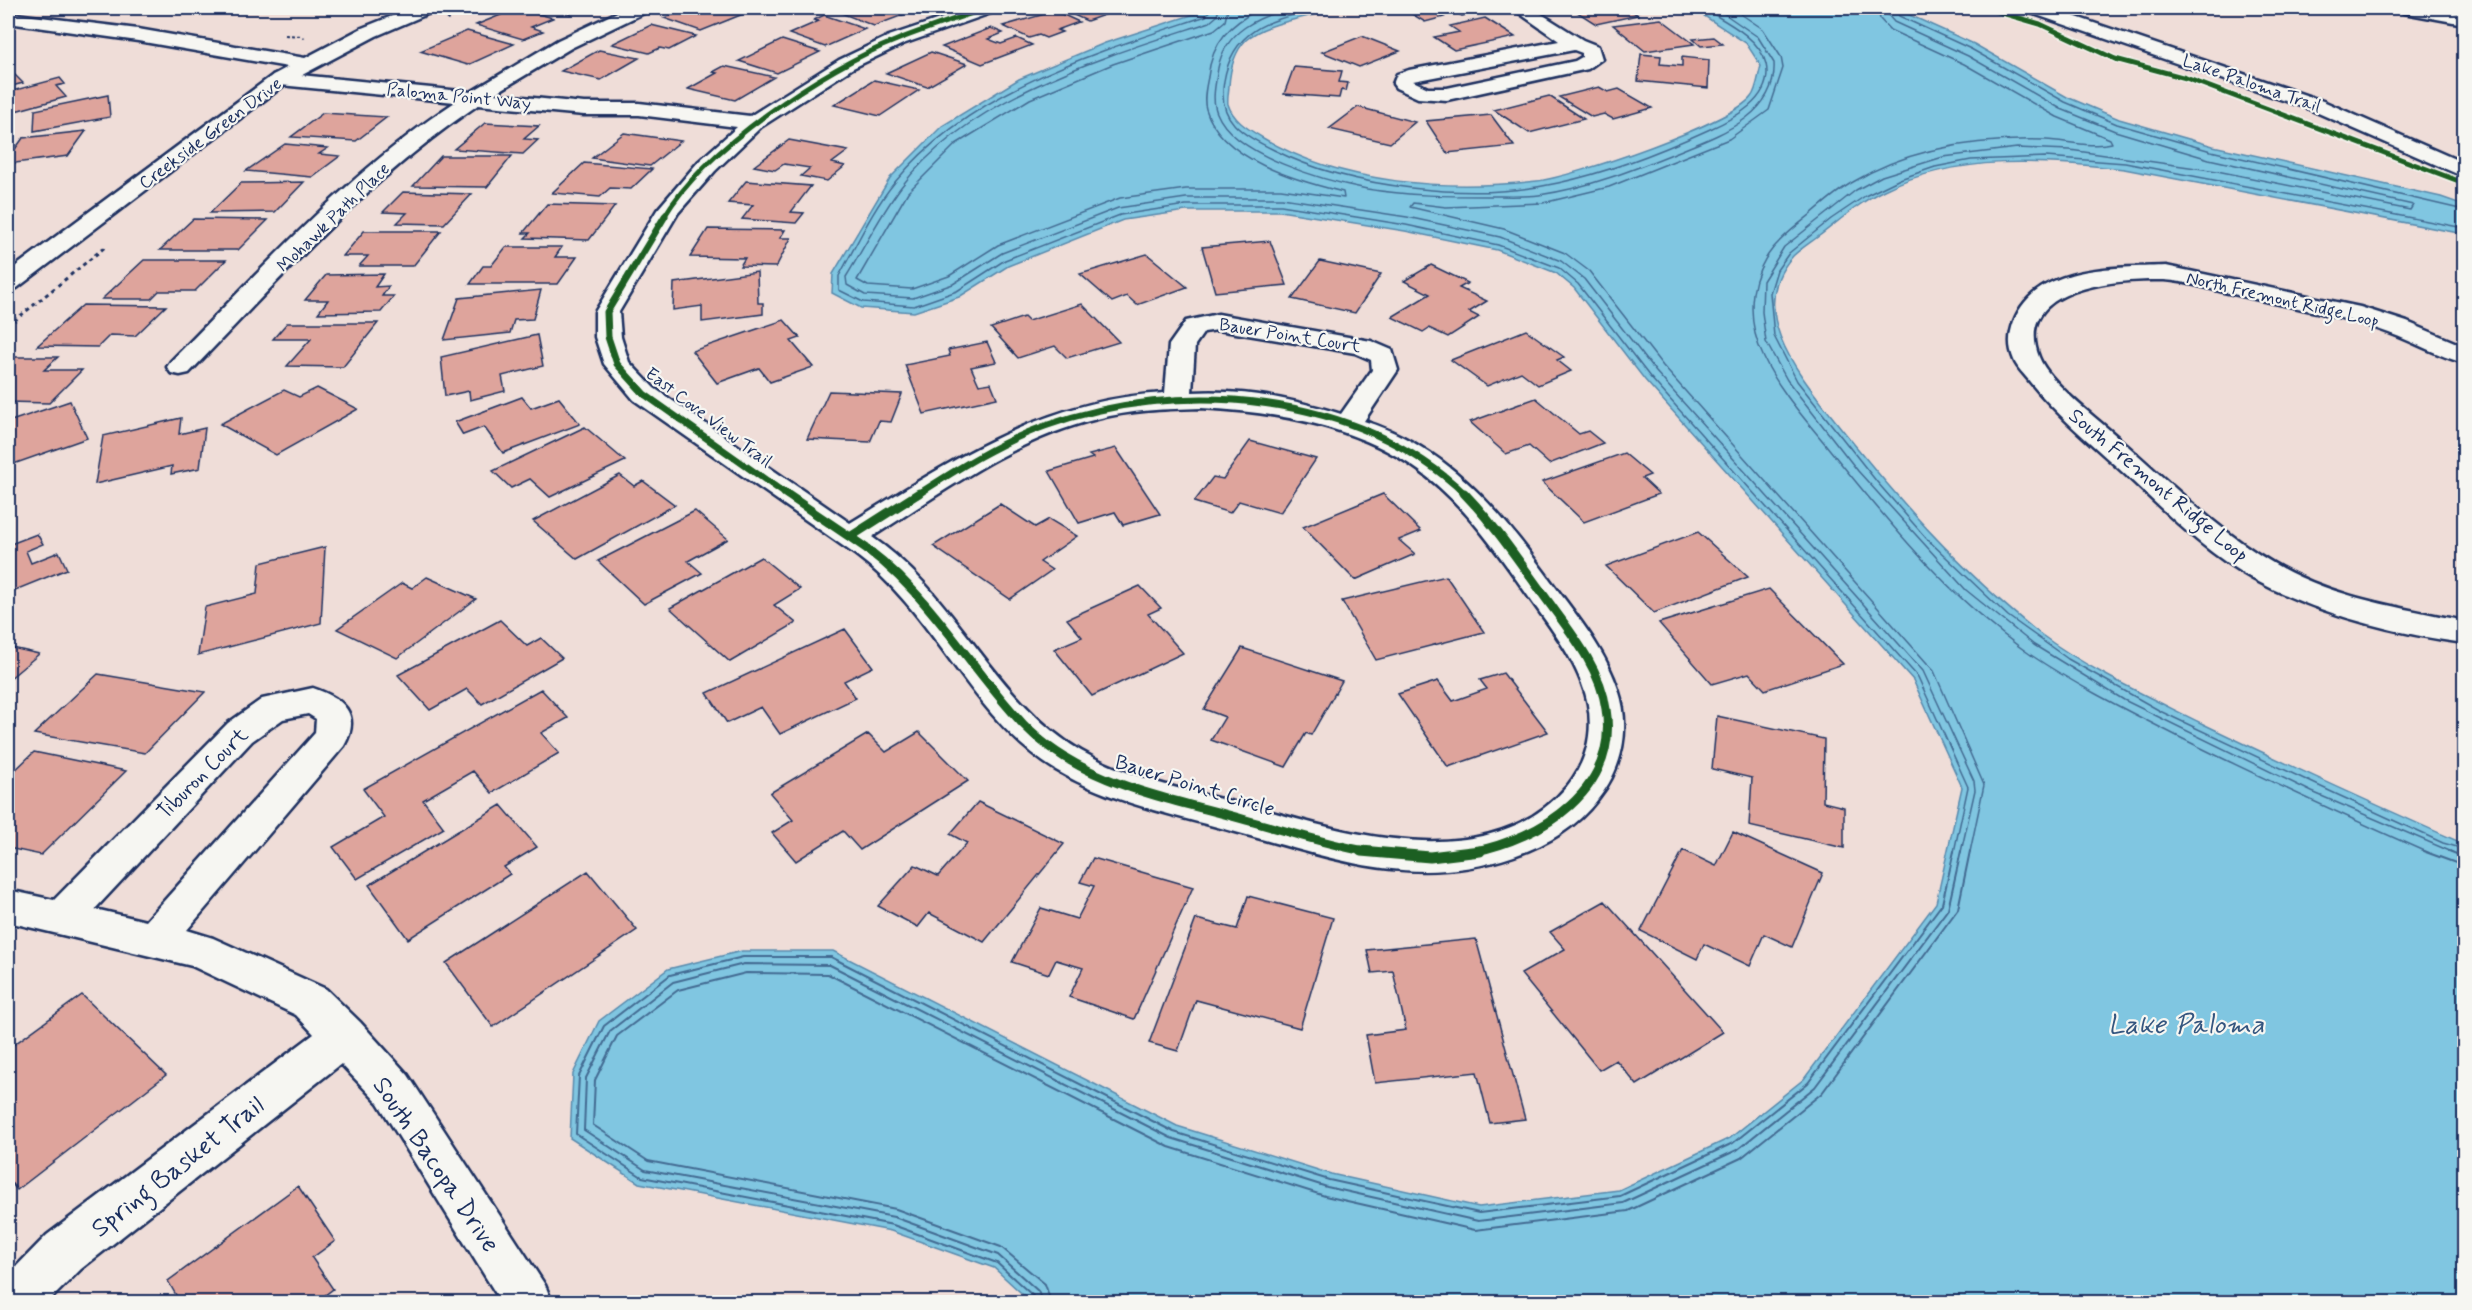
<svg xmlns="http://www.w3.org/2000/svg" width="2472" height="1310" font-family="Mynerve,sans-serif">
<style>
.water{fill:#80c6e1;stroke:#588aad;stroke-width:1.5}
.lines{fill:none;stroke-linecap:round;stroke-linejoin:round}
.shore-far1{stroke:#436b92;stroke-width:1.5}
.shore{stroke:#436b92;stroke-width:2}
.building{fill:#dea49c;stroke:#1b2f5e;stroke-width:1.5}
.street-casing{stroke:#1b2f5e;stroke-width:5}
.secondary-casing{stroke:#1b2f5e;stroke-width:5}
.path-far1{stroke:#1b2f5e;stroke-width:2;stroke-dasharray:3 3;stroke-linecap:butt}
.path{stroke:#1b2f5e;stroke-width:3;stroke-dasharray:4 4;stroke-linecap:butt}
.street{fill:#f6f6f2;fill-rule:evenodd}
.secondary{fill:#f6f6f2;fill-rule:evenodd}
.cycleway-far3-casing{stroke:#f6f6f2;stroke-width:8}
.cycleway-far2-casing{stroke:#f6f6f2;stroke-width:10}
.cycleway-far1-casing{stroke:#f6f6f2;stroke-width:13}
.cycleway-casing{stroke:#f6f6f2;stroke-width:15}
.cycleway-far3{stroke:#1b5e20;stroke-width:5}
.cycleway-far2{stroke:#1b5e20;stroke-width:7}
.cycleway-far1{stroke:#1b5e20;stroke-width:9}
.cycleway{stroke:#1b5e20;stroke-width:11}
.labels{text-anchor:middle;stroke-width:4.5;stroke-linejoin:round;paint-order:stroke}
.far-street-label{font-size:18px;fill:#1b2f5e;stroke:#f6f6f2}
.street-label{font-size:21px;fill:#1b2f5e;stroke:#f6f6f2}
.near-street-label{font-size:26px;fill:#1b2f5e;stroke:#f6f6f2}
.near-water-label{font-size:27px;font-style:italic;fill:#34557f;stroke:#f6f6f2}
</style>
<rect width="100%" height="100%" fill="#efddd8"/>
<filter id="ink" filterUnits="userSpaceOnUse"><feTurbulence type="fractalNoise" baseFrequency=".0167" numOctaves="2"/><feDisplacementMap in="SourceGraphic" scale="12" xChannelSelector="R" yChannelSelector="G"/><feConvolveMatrix kernelMatrix="1 2 1 2 8 2 1 2 1" color-interpolation-filters="sRGB"/></filter>
<g filter="url(#ink)">
<path class="water" d="M1213 8H1335C1309 19 1267 21 1246 40 1234 52 1230 71 1229 86 1229 91 1227 99 1228 104 1233 121 1250 130 1263 138 1342 185 1448 191 1537 181 1573 177 1731 123 1751 97 1757 90 1758 75 1761 66L1746 43 1692 8H1894L1974 44 2067 97 2119 119 2213 146 2441 197 2464 205V234L2124 169C2045 160 1957 154 1884 190 1860 202 1840 220 1819 236 1811 242 1800 249 1793 256 1745 308 1797 372 1830 414 1893 494 1959 570 2039 633 2087 669 2147 696 2201 723 2288 765 2376 805 2464 844V1302H1031L994 1268 891 1231 639 1183 570 1138 573 1074 599 1021 668 969 742 951H833L1177 1126 1331 1174 1479 1207 1619 1190 1730 1138 1804 1079 1936 903 1962 787 1913 680 1645 380 1574 288 1556 273 1497 250 1405 231 1280 211H1186L1123 220 1008 266 959 297 914 312 861 308 832 293 833 274 890 178 942 126 1019 79 1105 43Z"/>
<g class="lines">
<path class="shore-far1" d="M1211 8 1206 16C1095 53 973 88 895 182 872 210 857 244 839 276V290L863 302 914 306 957 291 1005 260 1120 215 1186 205H1281L1406 225 1498 245 1559 268 1578 284 1650 377 1918 677 1968 787 1954 852
M1219 8 1217 16 1210 22C1104 57 971 95 901 187 880 215 864 248 846 277L847 285 865 295 913 298 953 284 1002 253 1118 208 1186 198H1282L1407 217 1500 237 1561 261 1584 279 1656 372 1923 671 1974 781 1975 790 1961 852
M1228 8 1225 21 1214 30 1113 64 1030 99 956 144 908 192 857 280 868 286 912 289 949 276 998 245 1120 198 1186 189H1281L1344 198 1343 192C1298 181 1221 160 1206 109 1203 99 1206 87 1208 77 1212 41 1230 24 1261 8
M1290 8C1258 17 1225 31 1218 68 1216 82 1211 99 1217 113 1234 156 1326 181 1367 189 1408 196 1449 196 1490 196 1506 196 1523 197 1539 195 1590 188 1640 167 1687 148 1725 133 1777 112 1774 63L1758 37 1716 8
M1320 8C1273 20 1233 26 1224 81 1217 121 1242 134 1274 150 1351 189 1474 202 1558 183 1610 172 1660 152 1708 130 1733 119 1774 99 1766 64 1760 37 1724 21 1703 8
M1732 8 1763 29 1781 57 1783 68 1769 110 1729 139 1609 187 1543 203 1446 207 1413 203 1410 207 1504 229 1565 253 1589 271 1663 366 1934 671 1984 785 1970 852
M1878 8 1880 19 1890 30 1964 64 2057 117 2110 139 2112 143C2093 148 2066 141 2046 140 1978 138 1911 147 1853 182 1837 191 1824 203 1810 215 1782 237 1759 255 1753 293 1750 316 1754 338 1764 358 1779 390 1804 418 1826 445 1887 521 1950 599 2031 655 2077 686 2128 711 2177 736 2259 777 2343 815 2426 852
M1887 8 1888 15 1894 22 1968 56 2061 109 2115 131 2209 159 2413 205 2410 210 2217 171 2070 150 2017 148 1943 157 1882 176 1856 190 1784 247 1763 281 1762 312 1766 342 1787 380 1858 471 1966 590 2034 645 2124 700 2312 792 2452 852
M1895 8 1899 16 1971 49 2065 102 2117 124 2211 151 2464 210
M2464 228 2125 163 2046 157 1971 160 1935 167 1900 179 1865 196 1831 219 1789 253 1777 270 1770 293 1774 336 1797 381 1877 482 1926 538 2008 616 2068 659 2162 712 2336 794 2443 843 2464 849"/>
<path class="shore" d="M2423 851 2464 866
M2449 851 2464 857
M1035 1302 1033 1296 997 1263 893 1225 642 1177 576 1134 579 1076 604 1026 670 975 743 957H831L1174 1132 1329 1180 1479 1213 1620 1196 1733 1143 1808 1083 1942 904 1954 851
M1042 1302 1038 1291 998 1255 894 1217 645 1170 584 1130 586 1078 610 1031 673 982 744 964 830 965 1171 1138 1327 1187 1478 1221 1623 1203 1737 1150 1815 1087 1948 909 1961 851
M1051 1302 1045 1284 1001 1247 896 1209 648 1161 593 1125 595 1080 617 1036 678 990 746 973 828 974 1169 1147 1325 1196 1475 1230 1628 1211 1741 1158 1822 1093 1958 909 1970 851"/>
</g>
<path class="building" d="M518 8 553 18 531 27 543 31 523 39 476 25Z
M548 8H587L570 14Z
M692 8H723L743 14 701 31 664 18Z
M835 8H910L916 10 874 26 831 9Z
M1058 8H1124L1087 21Z
M1402 8H1471L1478 12 1462 16 1450 9 1436 12 1444 17 1425 22Z
M1571 8H1638L1642 10 1633 12 1638 15 1596 24Z
M1055 11 1079 22 1057 30 1062 32 1046 38 1039 35 1029 38 1003 26Z
M824 15 865 29 825 47 789 34 819 21 814 20Z
M1485 18 1515 37 1454 50 1434 37 1459 32 1450 26Z
M1661 19 1694 44 1645 51 1613 25Z
M651 25 696 36 669 50 660 48 649 53 612 44Z
M991 28 1003 33 988 39 1001 44 1017 38 1032 45 982 64 942 47Z
M467 31 514 44 468 65 420 51Z
M1362 36 1400 51 1359 67 1322 52Z
M1714 37 1723 44 1701 46 1693 39Z
M782 40 820 52 777 73 739 61Z
M599 50 639 58 601 80 561 71Z
M931 52 967 64 927 87 886 73Z
M1641 54 1661 56 1660 64 1682 66V57L1709 60 1708 88 1638 81Z
M724 66 774 77 735 100 688 89 717 73 713 72Z
M1294 67 1342 71 1339 82 1348 83 1346 91 1341 90 1339 98 1284 94Z
M8 68 23 83 8 87Z
M60 78 65 84 56 86 66 97 8 113V92Z
M874 80 919 90 880 116 834 105Z
M1599 87 1608 92 1619 89 1652 108 1613 119 1604 114 1592 117 1559 97Z
M108 95 110 117 34 131 35 110Z
M1549 96 1584 119 1529 133 1494 110Z
M1358 107 1415 122 1390 143 1329 129Z
M323 113 387 117 356 141 291 137Z
M1491 115 1514 146 1447 153 1426 121Z
M485 123 539 126 524 139 538 140 523 154 454 149Z
M86 131 68 156 8 164V159L23 138Z
M624 133 681 141 650 166 592 158Z
M789 140 848 151 832 163 845 166 827 181 801 176 810 168 784 164 775 170 754 166Z
M285 144 328 148 319 154 340 156 312 177 246 171Z
M441 156H512L487 187 413 186Z
M584 163 652 169 631 189 610 188 600 197 552 193Z
M746 181 811 186 791 212 804 213 796 223 742 219 753 205 728 203Z
M304 182 275 212 210 213 241 183Z
M403 192 472 194 444 224 397 223 407 213 383 212Z
M547 204 615 206 589 240 525 238 530 233H523Z
M193 219 268 220 238 250H160Z
M708 229 785 230 780 238H791L776 267 740 266 745 258 690 257Z
M364 231H441L413 266H359L368 256H343Z
M1270 241 1287 285 1215 292 1202 247Z
M506 247H562L555 257H577L558 284H470L483 266H491Z
M1147 254 1187 287 1137 305 1127 296 1112 302 1080 274Z
M144 260H226L195 291H159L151 299H102Z
M1320 261 1381 274 1355 313 1292 299Z
M1431 265 1468 283 1459 288 1487 301 1469 312 1479 317 1448 337 1429 328 1423 332 1392 317 1430 294 1404 281Z
M757 272 758 303H763V314L702 322V306L673 310 674 283Z
M384 274 375 287 389 286 382 296H394L381 312 318 313 328 300H305L326 275Z
M541 290 533 319 514 320 510 333 444 340 459 298Z
M1082 304 1119 342 1067 358 1055 346 1018 358 991 328 1024 317 1028 321Z
M83 305 166 306 135 336 110 335 98 347 37 346Z
M784 320 800 338 791 341 813 367 770 382 759 368 717 383 692 351Z
M287 323H378L343 367 287 366 311 339H273Z
M1526 330 1564 357 1557 360 1571 371 1538 385 1521 372 1487 386 1451 360Z
M537 335 543 366 502 376 505 391 470 400 469 391 445 396 441 357Z
M987 342 996 362 971 367 979 385 991 383 997 398 924 414 905 365 950 356 948 350Z
M9 357H58L44 370H82L49 403 8 402Z
M317 388 358 409 276 455 220 424 284 390 299 397Z
M829 391 902 394 891 422 879 421 870 442 807 439Z
M522 397 531 408 559 398 580 424 503 453 484 427 463 435 455 422Z
M1536 398 1579 434 1588 431 1603 443 1549 464 1529 446 1506 454 1470 422Z
M70 401 87 438 8 466V422Z
M181 418 179 434 205 428 200 468 171 474 172 466 95 484 103 436Z
M585 427 625 461 550 497 530 479 511 488 493 471Z
M1250 441 1316 459 1280 513 1239 501 1230 513 1194 502 1213 477 1223 479Z
M1116 448 1160 514 1123 525 1115 512 1079 523 1049 471 1093 458 1089 455Z
M1624 453 1650 475 1642 478 1659 494 1584 522 1542 482Z
M620 475 634 486 643 481 675 505 577 559 533 521Z
M1383 494 1421 531 1399 540 1415 554 1355 580 1303 527Z
M1000 504 1035 527 1049 519 1077 536 1040 562 1052 570 1010 599 933 546Z
M695 511 728 539 688 561 702 573 644 604 598 561Z
M1698 532 1748 577 1654 613 1606 566Z
M37 534 43 544 26 551 31 563 59 552 67 569 8 593V545Z
M325 547 321 623 198 655 205 607 257 594 260 563Z
M761 557 800 589 774 605 796 623 730 662 670 608Z
M1446 576 1484 632 1376 660 1342 601Z
M427 577 476 599 397 658 337 629 402 583 412 588Z
M1140 586 1161 608 1148 614 1183 653 1092 696 1054 649 1082 637 1067 619Z
M1769 589 1843 664 1765 690 1749 673 1712 684 1659 623Z
M500 620 527 646 541 638 562 658 482 704 467 689 430 710 398 675Z
M845 629 873 667 844 681 856 698 780 734 761 707 727 723 707 693Z
M8 647 39 654 8 680Z
M1242 648 1342 681 1311 735 1306 733 1286 767 1211 740 1225 717 1204 709Z
M1503 673 1548 732 1448 767 1398 694 1438 681 1453 701 1487 689 1480 680Z
M98 674 205 692 145 753 34 734Z
M541 689 568 718 541 733 559 753 492 793 473 771 423 800 444 828 357 879 333 847 384 817 363 789Z
M1717 716 1824 739 1823 802 1844 807V848L1749 826 1752 778 1712 769Z
M919 732 968 781 860 850 843 831 796 861 772 833 793 820 770 793 868 734 886 752Z
M34 752 126 771 41 855 8 848V777Z
M978 802 1064 844 984 942 929 913 918 927 878 906 915 865 938 876 967 843 950 834Z
M501 805 537 847 504 867 510 874 408 939 369 885Z
M1733 832 1823 873 1792 947 1764 934 1750 966 1704 944 1697 959 1641 931 1683 850 1716 866Z
M1093 858 1193 887 1134 1019 1069 997 1083 968 1056 960 1049 974 1012 962 1041 908 1077 919 1094 886 1080 882Z
M588 871 637 930 493 1027 446 963Z
M1248 896 1333 918 1300 1028 1196 1000 1178 1051 1149 1043 1196 919 1237 929Z
M1605 901 1723 1032 1637 1085 1616 1060 1599 1070 1521 974 1565 949 1550 932Z
M1476 939 1525 1119 1490 1123 1477 1072 1375 1083 1366 1035 1406 1030 1393 971 1372 973 1367 950Z
M82 995 166 1075 17 1190 8 1179V1049Z
M298 1186 335 1241 312 1258 333 1289 316 1302H180L168 1281Z"/>
<g class="lines">
<g class="street-casing">
<path id="street" d="M626 8H649L646 12 571 48 494 94 584 103H639L750 116 839 60 889 36 972 8H997L994 12 903 44 853 68 761 127 715 171 678 213 619 312 621 337 629 362 654 388 850 523C951 461 1043 399 1165 393L1169 345 1186 321 1218 314 1371 341 1392 350 1398 370 1364 421C1444 446 1497 507 1545 573 1571 609 1604 646 1618 689 1631 727 1623 768 1598 799 1576 828 1548 844 1514 856 1412 891 1330 857 1232 831 1174 815 1109 802 1056 770 971 719 936 614 856 555L634 400 604 364 595 337V312L657 210 699 161 737 127 639 115H584L478 105C368 179 281 278 189 373L180 375 171 373 167 367 171 361C261 271 347 173 455 102L280 85 270 79 273 75 280 73 471 92 558 40ZM1218 330 1355 353 1371 360 1372 370 1341 414C1294 399 1242 389 1192 392L1195 345 1204 332ZM1201 408C1270 412 1338 422 1400 458 1455 491 1490 542 1526 593 1546 622 1570 651 1582 684 1596 719 1591 756 1568 785 1498 870 1369 840 1279 814 1214 795 1140 785 1081 751 994 700 956 594 872 537 943 492 1014 439 1097 419 1131 410 1166 409 1201 408Z
M1512 8H1532L1583 40 1598 46 1602 59 1588 69 1447 100 1418 98 1396 88 1393 84 1397 74 1409 70 1559 41ZM1574 50 1582 53V57L1575 61 1447 88H1428L1413 81Z
M2395 8H2431L2464 14V24L2404 13Z
M2166 266 2360 307 2407 322 2464 346V363C2438 356 2414 342 2389 333 2339 314 2285 306 2233 294 2211 290 2186 281 2164 280 2119 279 2012 286 2039 357 2049 383 2099 420 2120 439 2169 482 2216 529 2273 563 2332 598 2399 607 2464 621V643C2392 633 2318 614 2253 579 2202 551 2160 506 2117 467 2087 440 2056 414 2030 382 2025 375 2017 368 2014 360 2008 346 2009 335 2014 321 2036 264 2116 268 2166 266Z
M313 688C343 698 362 714 344 746L187 930 213 938 326 989 360 1022 408 1075 545 1285 552 1302H501L378 1103 341 1064 81 1269 48 1302H8V1275L47 1235 314 1034 296 1015 192 966 8 922V890L54 900 228 723 262 699ZM308 714 316 719 315 733 146 921 95 909 252 741 283 719Z"/>
</g>
<g class="secondary-casing">
<path id="secondary" d="M412 8H435L432 12 376 36 287 83 17 288 8 290V272L273 75 288 67 138 41 8 23V13L138 29 305 58 362 28Z
M2025 8H2050L2323 101 2464 163V177L2309 109 2028 12Z"/>
</g>
<path class="path-far1" d="M447 20 470 8
M285 35 303 36 305 40"/>
<path class="path" d="M8 326 105 247"/>
<use href="#street" class="street"/>
<use href="#secondary" class="secondary"/>
<g class="cycleway-far3-casing">
<path id="cycleway-far3" d="M1985 8 2040 24 2115 59 2186 78 2464 183
M664 217C704 149 824 68 897 40 927 28 958 18 988 8"/>
</g>
<g class="cycleway-far2-casing">
<path id="cycleway-far2" d="M665 216 607 312 608 337 617 364 644 394 787 495
M917 495C957 469 1000 442 1045 426 1180 377 1359 392 1466 495"/>
</g>
<g class="cycleway-far1-casing">
<path id="cycleway-far1" d="M785 493 850 537
M1464 493C1493 523 1516 557 1540 590 1565 626 1600 664 1606 709 1619 790 1542 838 1472 852
M850 537C926 586 963 660 1023 724 1080 784 1169 798 1246 820 1287 831 1328 845 1370 852
M850 537 919 493"/>
</g>
<g class="cycleway-casing">
<path id="cycleway" d="M1361 851 1430 857 1480 851"/>
</g>
<use href="#cycleway-far3" class="cycleway-far3"/>
<use href="#cycleway-far2" class="cycleway-far2"/>
<use href="#cycleway-far1" class="cycleway-far1"/>
<use href="#cycleway" class="cycleway"/>
</g>
</g>
<g class="labels">
<g class="far-street-label">
<text transform="translate(2252 83) rotate(19)" y="6">Lake Paloma Trail</text>
<text transform="translate(459 96) rotate(6)" y="6">Paloma Point Way</text>
<text transform="translate(210 133) rotate(-37)" y="6">Creekside Green Drive</text>
<text transform="translate(333 217) rotate(-44)" y="6">Mohawk Path Place</text>
<text transform="translate(2283 299) rotate(13)" y="6">North Fremont Ridge Loop</text>
<text transform="translate(1290 335) rotate(9)" y="6">Bauer Point Court</text>
<text transform="translate(709 417) rotate(37)" y="6">East Cove View Trail</text>
</g>
<g class="street-label">
<text transform="translate(2159 485) rotate(40)" y="7">South Fremont Ridge Loop</text>
<text transform="translate(202 773) rotate(-45)" y="7">Tiburon Court</text>
<text transform="translate(1195 785) rotate(17)" y="7">Bauer Point Circle</text>
</g>
<g class="near-street-label">
<text transform="translate(437 1164) rotate(56)" y="9">South Bacopa Drive</text>
<text transform="translate(177 1166) rotate(-38)" y="9">Spring Basket Trail</text>
</g>
<g class="near-water-label">
<text x="2186" y="1033">Lake Paloma</text>
</g>
</g>
<rect width="2472" height="1310" fill="none" stroke="#f6f6f2" stroke-width="30"/>
<rect x="15" y="15" width="2442" height="1280" fill="none" stroke="#1b2f5e" stroke-width="2" filter="url(#ink)"/>
</svg>
